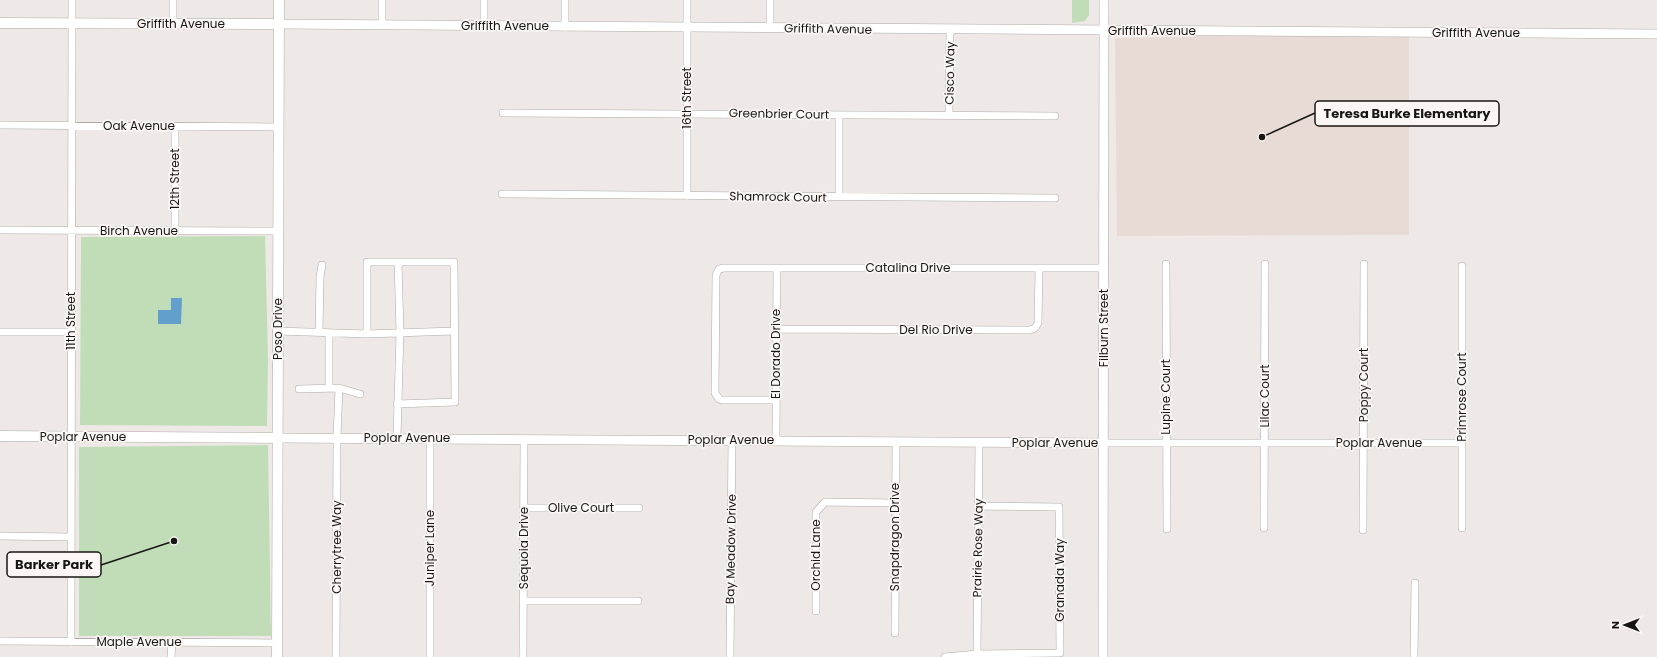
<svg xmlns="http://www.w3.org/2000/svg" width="1657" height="657" font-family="Poppins,sans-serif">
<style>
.built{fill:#e8dbd5}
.green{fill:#c0ddb8}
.water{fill:#629fcc}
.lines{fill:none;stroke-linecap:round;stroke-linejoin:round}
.minor-casing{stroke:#afaaa7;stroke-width:8}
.tertiary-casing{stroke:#afaaa7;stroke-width:10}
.secondary-casing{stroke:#afaaa7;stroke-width:11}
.minor{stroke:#fff;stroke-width:7}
.tertiary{stroke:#fff;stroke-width:9}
.secondary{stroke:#fff;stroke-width:10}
.labels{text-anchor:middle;stroke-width:3.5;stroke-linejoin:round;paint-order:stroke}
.street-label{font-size:12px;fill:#181615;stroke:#fbf6f3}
.leader{fill:none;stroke:#181615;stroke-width:1.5}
.callout-dot{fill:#181615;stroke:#fbf6f3;stroke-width:1.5}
.callout{fill:#fbf6f3;stroke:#181615;stroke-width:1.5}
.callout-label{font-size:13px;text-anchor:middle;font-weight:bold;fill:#181615}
</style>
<rect width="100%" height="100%" fill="#eee9e6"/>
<path class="built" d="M1409 32V235L1117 236 1115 38Z"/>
<path class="green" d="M1072 0H1089V15L1085 21 1072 23Z
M265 236 268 359 267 426 80 425 81 237Z
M268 445 271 636H79V447Z"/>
<path class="water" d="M171 298H182L181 324H158V310H171Z"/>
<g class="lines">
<g class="minor-casing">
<path id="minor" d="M173 24V0
M382 25V0
M484 26V0
M565 27V0
M770 28V0
M503 113 1055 116
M949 115 950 30
M0 125 278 127
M502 194 1055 198
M687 196V0
M839 197V115
M0 230 278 231
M175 231V127
M1166 264 1167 529
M1462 266V528
M777 329 1030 330 1035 328 1038 323 1039 268
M278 331 367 334 454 331
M0 332H71
M319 332 320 277 322 265
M367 334V262H454L455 402 397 404
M329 388V333
M299 389 339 388 360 394
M776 400H722L719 399 715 393 716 275 719 269 724 268H1104
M397 438 400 332 398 262
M430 438V657
M776 441 777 268
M1104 443H1462
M524 508H639
M1264 528 1265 264
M1363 530 1364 264
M0 536 71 537
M523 601H638
M816 611V512L825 502 895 503
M895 633 896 442
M0 641 277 643
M71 642 72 0
M977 654 979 443
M171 657 172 643
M336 657 337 438 339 388
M523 657 524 440
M730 657 732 440
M945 657 977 654 1060 653 1059 507 978 506
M1414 657 1415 583"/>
</g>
<g class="tertiary-casing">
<path id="tertiary" d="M279 24 1657 34
M277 438 1104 443
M1103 657 1104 0"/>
</g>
<g class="secondary-casing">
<path id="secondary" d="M0 23 279 24
M0 436 277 438
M277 657 279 0"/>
</g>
<use href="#minor" class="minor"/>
<use href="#tertiary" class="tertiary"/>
<use href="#secondary" class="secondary"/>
</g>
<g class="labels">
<g class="street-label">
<text x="181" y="28">Griffith Avenue</text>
<text x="505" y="30">Griffith Avenue</text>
<text transform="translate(828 29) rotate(1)" y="4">Griffith Avenue</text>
<text x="1152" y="35">Griffith Avenue</text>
<text x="1476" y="37">Griffith Avenue</text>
<text transform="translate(950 73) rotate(-89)" y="4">Cisco Way</text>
<text transform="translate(687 98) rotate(-90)" y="4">16th Street</text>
<text transform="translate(779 114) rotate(1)" y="4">Greenbrier Court</text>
<text x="139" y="130">Oak Avenue</text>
<text transform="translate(175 179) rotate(-90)" y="4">12th Street</text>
<text transform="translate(778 197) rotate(1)" y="4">Shamrock Court</text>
<text x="139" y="235">Birch Avenue</text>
<text x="908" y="272">Catalina Drive</text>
<text transform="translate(71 321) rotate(-90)" y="4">11th Street</text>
<text transform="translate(1104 328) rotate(-90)" y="4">Filburn Street</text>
<text transform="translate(278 329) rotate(-90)" y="4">Poso Drive</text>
<text x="936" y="334">Del Rio Drive</text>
<text transform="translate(776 354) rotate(-90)" y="4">El Dorado Drive</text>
<text transform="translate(1364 385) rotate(-90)" y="4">Poppy Court</text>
<text transform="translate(1265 396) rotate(-90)" y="4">Lilac Court</text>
<text transform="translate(1166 397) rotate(-90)" y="4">Lupine Court</text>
<text transform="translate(1462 397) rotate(-90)" y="4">Primrose Court</text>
<text x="83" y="441">Poplar Avenue</text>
<text x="407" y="442">Poplar Avenue</text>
<text x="731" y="444">Poplar Avenue</text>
<text x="1055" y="447">Poplar Avenue</text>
<text x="1379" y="447">Poplar Avenue</text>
<text x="581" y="512">Olive Court</text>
<text transform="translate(895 537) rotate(-90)" y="4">Snapdragon Drive</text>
<text transform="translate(337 547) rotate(-90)" y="4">Cherrytree Way</text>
<text transform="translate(430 548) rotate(-90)" y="4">Juniper Lane</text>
<text transform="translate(524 548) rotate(-90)" y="4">Sequoia Drive</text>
<text transform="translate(978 548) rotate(-89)" y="4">Prairie Rose Way</text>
<text transform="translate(731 549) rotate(-89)" y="4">Bay Meadow Drive</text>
<text transform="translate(816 555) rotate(-90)" y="4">Orchid Lane</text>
<text transform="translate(1060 580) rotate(-90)" y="4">Granada Way</text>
<text x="139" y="646">Maple Avenue</text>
</g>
</g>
<path class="leader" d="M1262 137L1315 113M174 541L101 565"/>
<g class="callout-dot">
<circle cx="1262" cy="137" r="4"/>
<circle cx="174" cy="541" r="4"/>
</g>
<g class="callout">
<rect x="1315" y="101" width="184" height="25" rx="4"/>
<rect x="7" y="552" width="94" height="25" rx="4"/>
</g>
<g class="callout-label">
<text x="1407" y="118">Teresa Burke Elementary</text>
<text x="54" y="569">Barker Park</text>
</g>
<g transform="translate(1625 625) rotate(270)" stroke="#fbf6f3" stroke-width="3" paint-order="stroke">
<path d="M0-3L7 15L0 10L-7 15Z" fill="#181615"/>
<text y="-6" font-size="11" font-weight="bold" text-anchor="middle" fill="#181615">N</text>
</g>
</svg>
